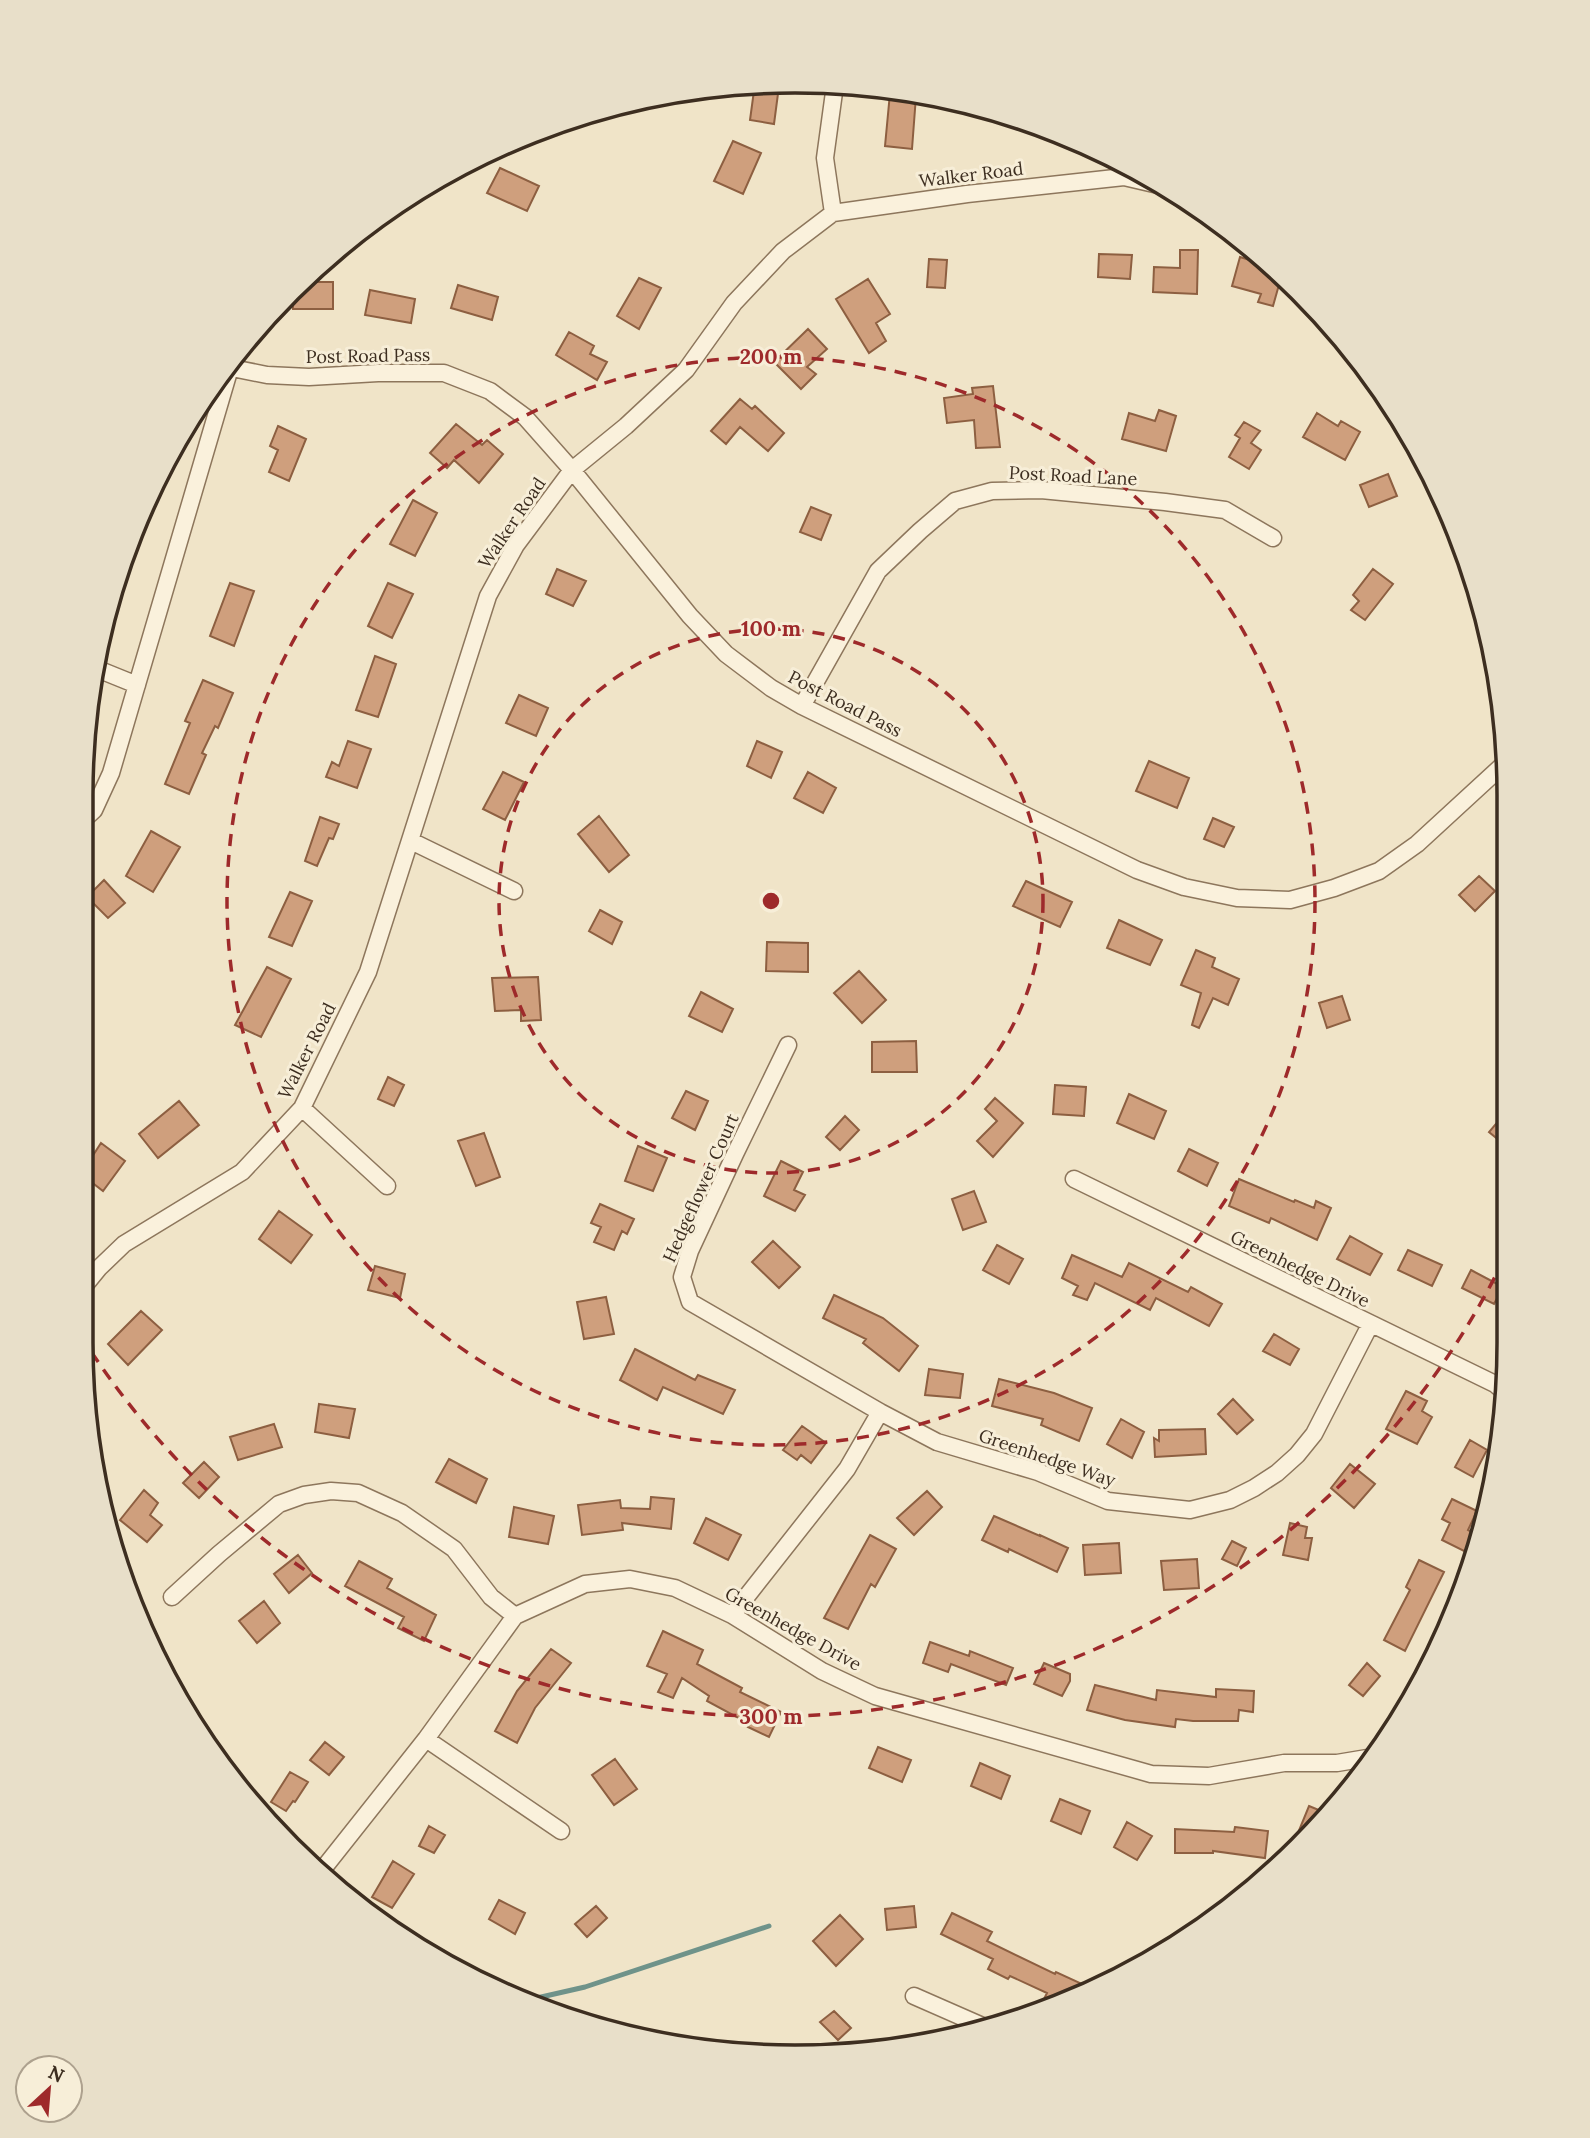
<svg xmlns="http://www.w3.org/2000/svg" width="1590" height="2138" font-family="Lora,serif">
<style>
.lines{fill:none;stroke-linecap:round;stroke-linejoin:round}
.stream{stroke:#6f938a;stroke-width:5}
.building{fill:#cf9f7d;stroke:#8d5f41;stroke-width:2}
.minor-casing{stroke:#8d765c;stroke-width:19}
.minor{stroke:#faf1dc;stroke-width:16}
.ring{fill:none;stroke:#9e2a2b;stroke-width:3.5;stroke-dasharray:12 9}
.labels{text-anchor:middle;stroke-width:6;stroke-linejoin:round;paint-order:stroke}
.street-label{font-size:18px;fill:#3d2e20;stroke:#f7eed8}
.rim{fill:none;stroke:#3d2e20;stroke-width:3.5}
.centre{fill:#9e2a2b;stroke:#f7eed8;stroke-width:3.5}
.ring-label{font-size:21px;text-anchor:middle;font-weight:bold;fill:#9e2a2b;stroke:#f7eed8;stroke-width:6;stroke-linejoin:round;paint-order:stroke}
</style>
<rect width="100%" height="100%" fill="#f0e4c8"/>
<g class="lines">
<path class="stream" d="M528 2000 585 1987 769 1926"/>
</g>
<path class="building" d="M755 83 779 86 774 124 750 120Z
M890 93 916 96 912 149 885 146Z
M733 141 761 153 743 194 714 181Z
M500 168 539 186 527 211 487 193Z
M1180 250H1198L1197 294 1153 292 1154 267 1180 268Z
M1099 254 1132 255 1130 279 1098 277Z
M1240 257 1275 268 1282 274 1273 306 1258 302 1261 294 1232 286Z
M929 259 947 260 945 288 927 287Z
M639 278 661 288 639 329 617 316Z
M868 279 890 314 876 323 886 341 869 353 836 299Z
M298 282H333V309H293L292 287Z
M458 285 498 297 492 320 451 308Z
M370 290 415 299 411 323 365 315Z
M808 329 827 349 807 367 816 374 801 389 774 362Z
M569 332 594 346 590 354 607 362 597 380 556 355Z
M993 386 1000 447 976 448 974 420 947 423 944 398 973 394 972 388Z
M740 399 752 409 755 406 784 433 768 451 740 427 726 444 711 431Z
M1159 410 1176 416 1166 451 1122 439 1129 413 1155 421Z
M1317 413 1338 426 1341 421 1360 432 1345 460 1303 437Z
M1244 422 1260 431 1251 443 1261 450 1249 469 1229 457 1240 438 1235 435Z
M456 424 482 445 487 440 503 454 479 483 454 460 447 468 430 453Z
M278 426 306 439 289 481 269 472 278 450 270 446Z
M1388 474 1397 496 1369 507 1360 485Z
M413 500 437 513 415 556 390 544Z
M811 507 831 515 821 540 800 532Z
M557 569 586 581 573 606 546 594Z
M1373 569 1393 584 1365 620 1351 610 1359 601 1353 595Z
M230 583 254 591 234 646 210 636Z
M388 583 413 594 392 638 368 626Z
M375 656 396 664 378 717 356 710Z
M203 680 233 693 218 728 215 726 202 753 206 755 189 794 165 784 190 723 185 721Z
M519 695 548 708 536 736 506 723Z
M348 741 371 749 357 788 326 777 332 762 339 766Z
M757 741 782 752 771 778 747 766Z
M1149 761 1189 778 1177 808 1136 791Z
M503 772 524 782 505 820 483 809Z
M808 772 836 788 823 813 794 798Z
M599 816 629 855 609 872 578 834Z
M320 817 339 824 333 839 329 838 317 866 305 861Z
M1213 818 1234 827 1224 847 1204 839Z
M151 831 180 847 153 892 126 876Z
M1479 876 1495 891 1475 911 1459 895Z
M104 880 125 903 108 918 87 897Z
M1026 881 1072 902 1060 927 1013 906Z
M290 892 312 901 292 946 269 937Z
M600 910 622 922 612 944 589 931Z
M1119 920 1162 940 1150 965 1107 948Z
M767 942 808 943V972L766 971Z
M1196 950 1215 958 1212 967 1239 979 1228 1005 1213 998 1199 1028 1192 1025 1201 993 1181 985Z
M267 967 291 979 261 1037 235 1025Z
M859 971 886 1000 862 1023 834 993Z
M538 977 541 1020 521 1021V1010L495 1011 492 978Z
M701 992 733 1009 722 1032 689 1016Z
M1342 996 1350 1020 1327 1028 1319 1003Z
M916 1041 917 1072H872V1042Z
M388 1077 404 1085 394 1106 378 1099Z
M1055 1085 1086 1087 1084 1116 1053 1114Z
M686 1091 708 1101 695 1130 672 1118Z
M1129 1094 1166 1111 1154 1139 1117 1123Z
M995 1098 1023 1123 993 1157 977 1141 997 1121 985 1109Z
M179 1101 199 1125 158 1158 139 1134Z
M1506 1112V1146L1489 1132Z
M845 1116 859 1130 840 1150 826 1137Z
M484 1133 500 1177 476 1186 458 1141Z
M101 1143 125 1161 103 1191 81 1174Z
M638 1146 667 1158 653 1191 625 1181Z
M1189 1149 1218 1163 1207 1186 1178 1171Z
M781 1161 803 1172 794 1190 805 1195 795 1211 764 1196Z
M1239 1179 1294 1202 1295 1200 1314 1208 1316 1201 1331 1208 1317 1240 1271 1218 1269 1223 1229 1206Z
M974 1191 986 1222 963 1230 952 1199Z
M600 1204 634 1219 627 1234 622 1231 614 1250 594 1242 601 1227 591 1223Z
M279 1211 312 1235 291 1263 259 1239Z
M1350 1236 1382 1254 1370 1275 1337 1259Z
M773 1241 800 1267 779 1288 752 1262Z
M997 1245 1023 1259 1009 1284 983 1270Z
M1408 1250 1442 1265 1432 1286 1398 1270Z
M1072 1255 1122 1277 1129 1263 1188 1292 1191 1287 1222 1304 1209 1326 1156 1298 1150 1310 1095 1283 1087 1300 1073 1295 1078 1286 1062 1278Z
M375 1266 405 1274 400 1298 368 1290Z
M1471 1270 1503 1287 1494 1304 1462 1288Z
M834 1295 883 1318 918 1346 899 1371 863 1343 866 1339 823 1318Z
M606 1297 614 1334 584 1339 577 1302Z
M141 1311 162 1330 128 1365 108 1344Z
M1274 1334 1299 1349 1290 1365 1263 1351Z
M635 1349 695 1380 698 1375 735 1390 723 1414 663 1387 657 1400 620 1380Z
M929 1369 963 1374 960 1398 925 1395Z
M999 1379 1054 1393 1092 1408 1079 1441 1041 1425 1043 1419 992 1406Z
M1406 1391 1427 1401 1422 1411 1432 1417 1417 1444 1386 1429Z
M1233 1399 1253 1420 1237 1434 1218 1414Z
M319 1404 355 1409 349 1438 315 1432Z
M1121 1419 1144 1432 1132 1458 1107 1444Z
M274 1424 282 1447 238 1460 230 1437Z
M802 1426 826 1443 811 1463 801 1455 797 1460 783 1450Z
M1205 1429 1206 1454 1155 1457 1154 1438 1159 1441V1430Z
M1470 1440 1487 1450 1473 1477 1455 1467Z
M449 1459 487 1479 476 1503 436 1482Z
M204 1462 219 1477 199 1498 183 1483Z
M1350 1464 1375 1484 1354 1508 1331 1488Z
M144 1490 158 1503 150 1515 162 1525 147 1542 120 1520Z
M927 1491 942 1507 914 1535 897 1518Z
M651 1497 674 1499 671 1529 622 1523 623 1530 582 1535 578 1505 620 1500 621 1508 650 1509Z
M1452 1499 1477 1511 1468 1530 1476 1534 1466 1552 1442 1540 1450 1523 1442 1519Z
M514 1507 554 1516 548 1544 509 1537Z
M994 1516 1040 1536V1535L1068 1548 1057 1572 1009 1549 1008 1552 982 1540Z
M706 1518 741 1535 728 1560 694 1543Z
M1290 1523 1307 1527 1305 1538H1312L1308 1560 1283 1555Z
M870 1535 896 1549 875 1587 871 1584 848 1629 824 1618Z
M1232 1541 1246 1548 1237 1566 1222 1559Z
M1119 1543 1121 1573 1085 1575 1083 1545Z
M298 1555 312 1573 289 1593 274 1574Z
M1197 1559 1199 1588 1164 1590 1161 1561Z
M1419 1560 1444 1572 1405 1651 1384 1640 1410 1590 1406 1587Z
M359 1561 392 1579 387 1588 436 1615 424 1641 398 1628 404 1617 345 1586Z
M264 1601 280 1623 257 1643 239 1621Z
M663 1631 703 1650 697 1664 742 1688 740 1692 781 1712 769 1737 748 1727 750 1724 707 1701 709 1696 682 1678 673 1698 658 1692 667 1674 647 1666Z
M930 1642 969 1656 970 1651 1013 1668 1006 1685 951 1664 948 1672 923 1663Z
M551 1649 571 1663 535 1708 517 1743 495 1731 517 1691Z
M1044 1663 1070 1674V1681L1062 1696 1034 1684Z
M1367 1663 1380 1676 1363 1696 1349 1685Z
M1095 1685 1156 1700 1157 1690 1216 1697V1689L1254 1691 1253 1712 1239 1710 1238 1721H1193L1176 1719 1175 1727 1125 1720 1087 1710Z
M325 1742 344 1757 329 1775 310 1760Z
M878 1747 911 1760 902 1782 869 1768Z
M615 1759 637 1789 614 1805 592 1775Z
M980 1763 1010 1776 1001 1799 971 1786Z
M290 1772 308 1782 295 1802 293 1801 286 1811 271 1802Z
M1060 1799 1090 1811 1081 1834 1051 1821Z
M1309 1806 1331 1815 1289 1855Z
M1127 1822 1152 1836 1137 1860 1114 1847Z
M429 1826 445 1835 434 1853 419 1846Z
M1235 1827 1268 1831 1265 1858 1213 1851V1853H1175V1829L1234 1832Z
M393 1861 414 1874 392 1908 372 1897Z
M499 1900 525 1913 515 1934 489 1919Z
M596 1906 607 1918 587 1937 575 1924Z
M914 1906 916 1927 887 1930 885 1909Z
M952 1913 992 1932 987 1941 1055 1974 1056 1972 1093 1989 1068 2003 1059 2006 1044 1999 1047 1993 1010 1976 1008 1979 988 1969 993 1959 941 1934Z
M840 1915 863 1939 836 1966 813 1941Z
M834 2011 851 2028 838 2040 820 2022Z"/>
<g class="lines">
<g class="minor-casing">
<path id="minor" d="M833 213 825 158 835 85
M227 367 267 375 309 377 378 373H444L490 391 525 417 572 470 690 616 726 654 771 688 802 706 1137 870 1184 887 1237 898 1290 900 1334 888 1379 871 1417 844 1504 764
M95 668 137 685
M802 706 878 571 920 531 955 501 992 491 1041 490 1165 502 1225 510 1273 538
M82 821 94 810 111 773 230 368
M411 841 514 891
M788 1045 735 1154 690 1251 682 1277 690 1302 880 1412
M302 1108 387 1186
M1074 1179 1495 1384 1507 1394
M81 1290 99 1268 124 1244 242 1172 302 1108 368 972 488 596 516 545 572 470 626 426 686 370 734 303 783 251 833 213 967 194 1124 177 1167 187
M172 1597 219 1554 279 1504 304 1495 331 1491 358 1493 402 1513 454 1549 491 1597 515 1616
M732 1615 847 1469 880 1412 937 1442 1038 1472 1108 1501 1190 1510 1230 1500 1254 1488 1277 1473 1297 1455 1314 1434 1370 1325
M426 1739 561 1831
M319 1874 426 1739 515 1616 585 1584 630 1579 675 1588 732 1615 822 1671 875 1696 1151 1774 1209 1776 1284 1763H1337L1373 1757
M914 1996 987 2028"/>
</g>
<use href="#minor" class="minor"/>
</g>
<g class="ring">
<circle cx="771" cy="901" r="272"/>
<circle cx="771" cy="901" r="544"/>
<path d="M1504 1259A816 816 0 0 1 83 1339M728 86A816 816 0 0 1 1167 187"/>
</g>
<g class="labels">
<g class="street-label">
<text transform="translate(971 175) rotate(-7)" y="6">Walker Road</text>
<text transform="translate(368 356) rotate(-1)" y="6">Post Road Pass</text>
<text transform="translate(1073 476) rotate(3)" y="6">Post Road Lane</text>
<text transform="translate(512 523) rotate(-56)" y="6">Walker Road</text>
<text transform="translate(845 704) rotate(27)" y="6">Post Road Pass</text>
<text transform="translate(307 1051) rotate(-63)" y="6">Walker Road</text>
<text transform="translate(701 1188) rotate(-66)" y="6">Hedgeflower Court</text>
<text transform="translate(1300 1269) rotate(26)" y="6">Greenhedge Drive</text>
<text transform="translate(1047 1458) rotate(19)" y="6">Greenhedge Way</text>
<text transform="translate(793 1629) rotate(29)" y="6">Greenhedge Drive</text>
</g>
</g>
<path d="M0 0H1590V2138H0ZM795 93H795A702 702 0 0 1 1497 795V1343A702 702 0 0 1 795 2045H795A702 702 0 0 1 93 1343V795A702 702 0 0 1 795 93Z" fill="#e8dfc9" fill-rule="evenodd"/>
<path class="rim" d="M795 93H795A702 702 0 0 1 1497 795V1343A702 702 0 0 1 795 2045H795A702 702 0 0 1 93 1343V795A702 702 0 0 1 795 93Z"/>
<circle cx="771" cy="901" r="10" class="centre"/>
<g class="ring-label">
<text x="771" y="364">200 m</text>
<text x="771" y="636">100 m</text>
<text x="771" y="1724">300 m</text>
</g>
<g transform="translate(49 2089) rotate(26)"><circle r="33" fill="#f7eed8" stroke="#ada18e" stroke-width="2"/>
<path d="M0-5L12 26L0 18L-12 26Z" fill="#9e2a2b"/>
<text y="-10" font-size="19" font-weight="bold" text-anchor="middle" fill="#3d2e20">N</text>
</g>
</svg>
